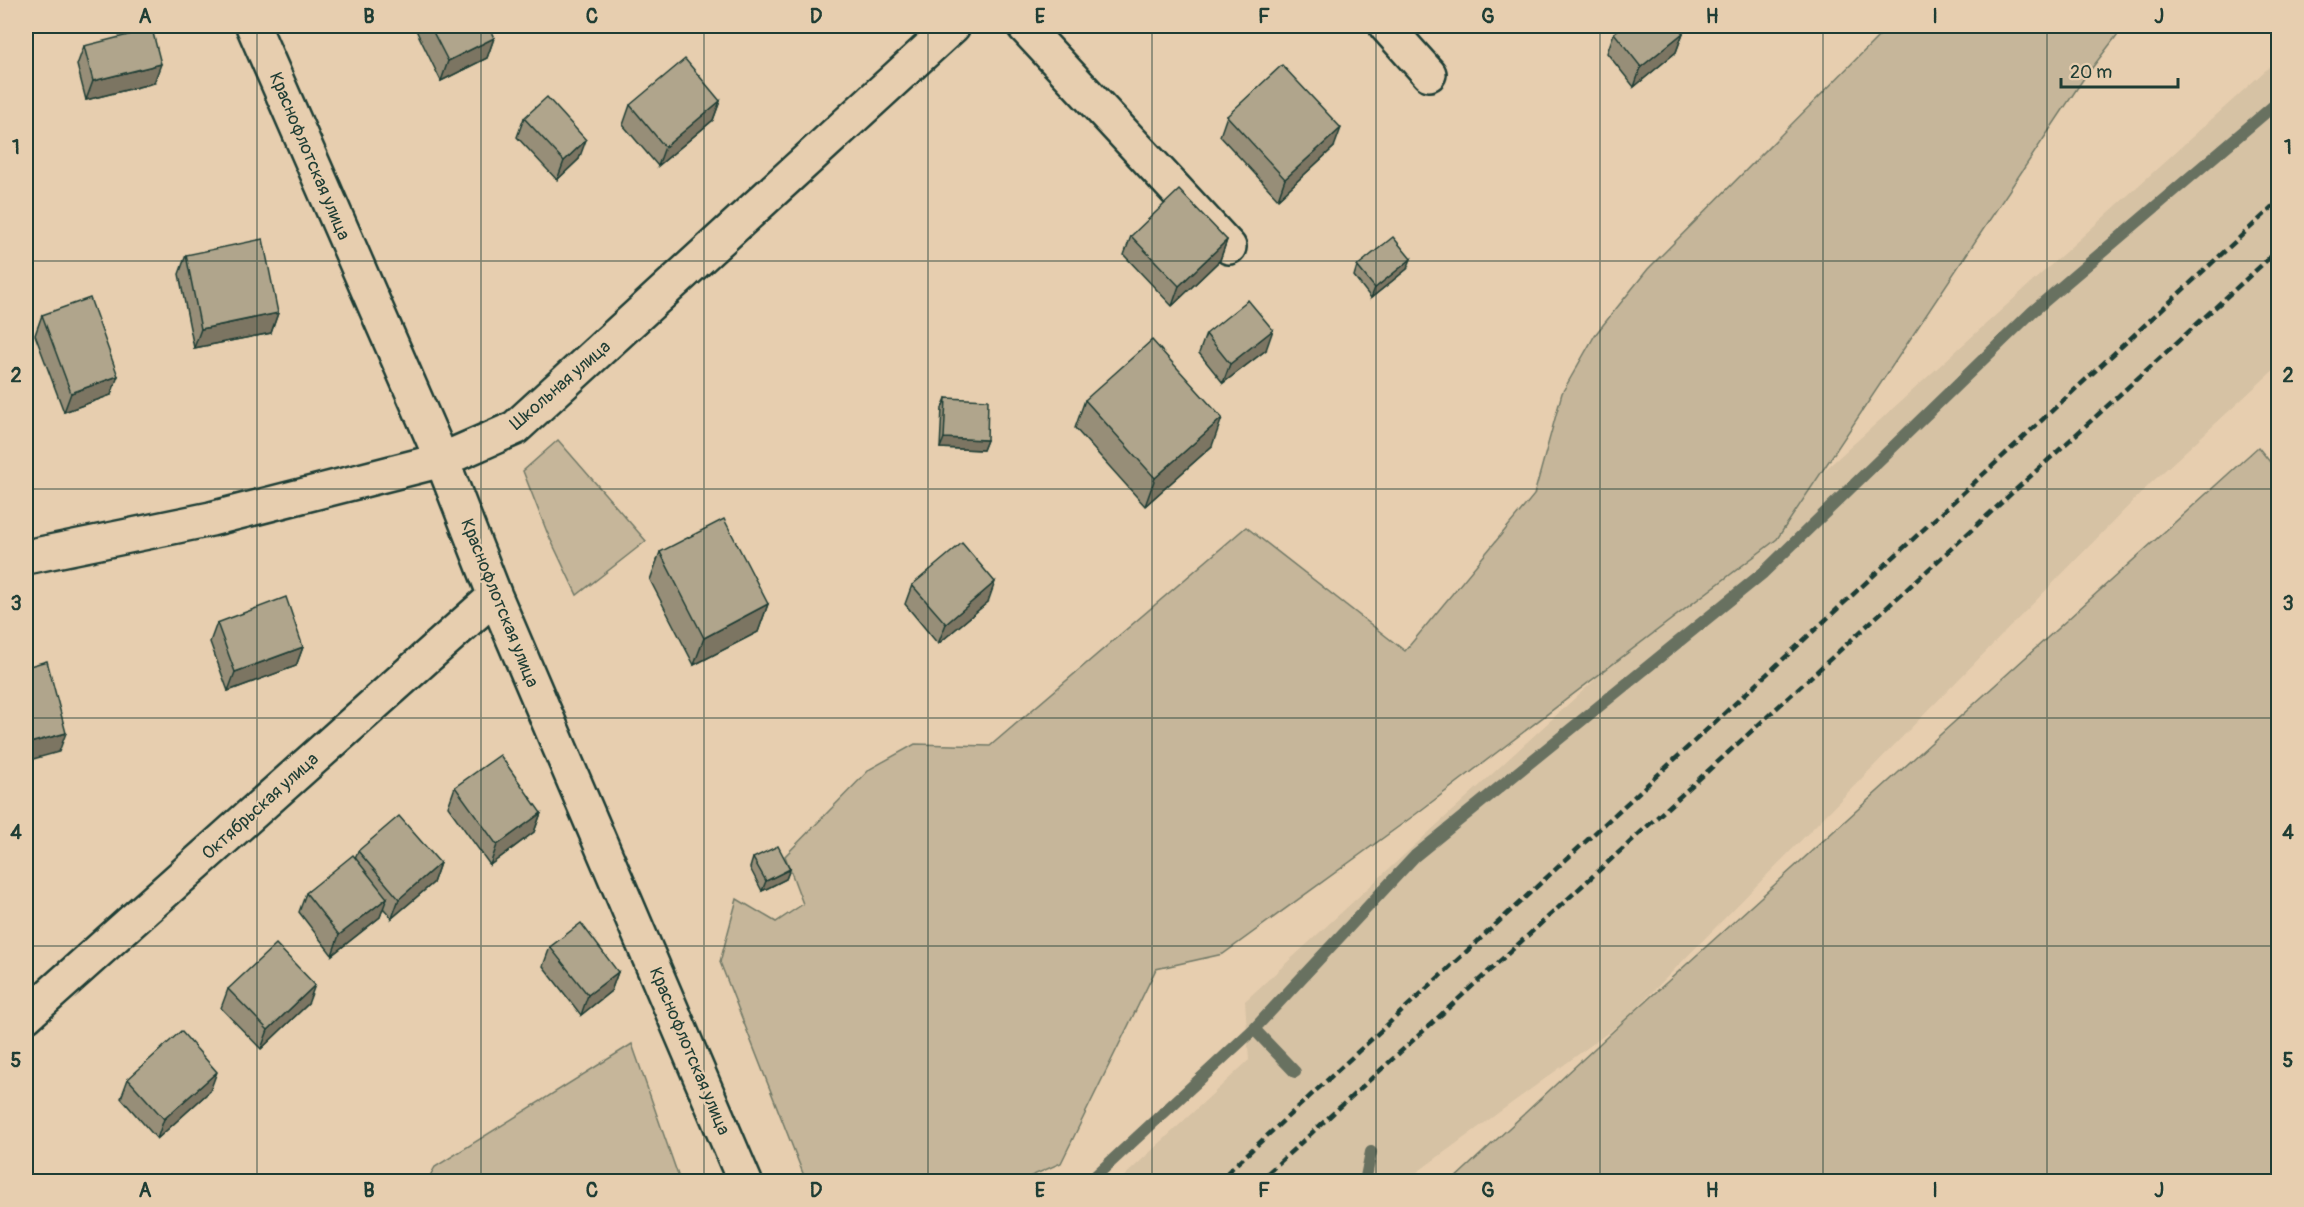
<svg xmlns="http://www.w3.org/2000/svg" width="2304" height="1207" font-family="Pangolin,sans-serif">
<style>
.built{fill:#d6c2a4}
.green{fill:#c6b69a;stroke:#727a67;stroke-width:1.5}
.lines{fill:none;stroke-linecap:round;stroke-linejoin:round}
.stream{stroke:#687161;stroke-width:12}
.minor-casing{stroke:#1f3d34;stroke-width:38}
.minor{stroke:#e7ceaf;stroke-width:33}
.rail{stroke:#1f3d34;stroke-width:4.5;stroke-dasharray:9 4.5;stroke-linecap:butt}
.wall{fill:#978e78;stroke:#1f3d34;stroke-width:1.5}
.shaded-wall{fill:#7b7462;stroke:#1f3d34;stroke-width:1.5}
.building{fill:#b0a58c;stroke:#1f3d34;stroke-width:1.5}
.grid{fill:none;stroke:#1f3d34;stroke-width:1.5;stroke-opacity:0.55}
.labels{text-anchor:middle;stroke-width:4.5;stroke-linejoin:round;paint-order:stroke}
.street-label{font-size:18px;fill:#1f3d34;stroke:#e7ceaf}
.neatline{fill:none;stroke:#1f3d34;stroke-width:2}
.grid-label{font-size:20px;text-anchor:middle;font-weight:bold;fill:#1f3d34}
</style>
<rect width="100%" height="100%" fill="#e7ceaf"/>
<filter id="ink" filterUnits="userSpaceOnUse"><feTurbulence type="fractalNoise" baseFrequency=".0167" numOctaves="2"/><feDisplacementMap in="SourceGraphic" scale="12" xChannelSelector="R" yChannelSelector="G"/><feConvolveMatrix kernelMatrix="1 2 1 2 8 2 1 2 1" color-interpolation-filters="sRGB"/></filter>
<g filter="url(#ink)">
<path class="built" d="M2278 59V366L2151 483 1624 1021 1405 1181 1118 1182 1249 1060 1245 1001 1674 607Z"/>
<path class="green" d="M1889 26H2124L2082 81 1777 539 1416 814 1223 954 1156 969 1061 1163 1020 1181H806L720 962 737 899 776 922 803 904 785 856 870 769 915 744 990 746 1246 527 1405 651 1534 495 1562 393 1595 335 1648 269Z
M558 440 646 541 577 595 547 532 523 471Z
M2258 447 2278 472V1181H1452L1624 1021Z
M632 1044 680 1181H427L435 1167Z"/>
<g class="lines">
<path class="stream" d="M1254 1029 1295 1072
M1089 1182 1254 1029 1415 856 1763 573 2032 312 2278 102
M1365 1182 1371 1152"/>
<g class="minor-casing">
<path id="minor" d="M253 26 442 460 495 596 745 1182
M1024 26 1229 247
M1386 26 1429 74
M26 557 211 519 442 460 515 428 953 26
M26 1016 495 596"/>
</g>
<use href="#minor" class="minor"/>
<path class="rail" d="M1217 1182 2278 202
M1258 1182 2278 250"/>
</g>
<path class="wall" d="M414 26H488L494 38 487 58 441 81Z
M1614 33H1683L1676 52 1634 87 1607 53Z
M84 46 154 83 86 100 77 65Z
M720 101 713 120 658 166 623 125 630 105Z
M1227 116 1334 147 1278 199 1220 136Z
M524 118 579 159 557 180 517 137Z
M1131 236 1227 240 1220 260 1172 306 1124 255Z
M186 255 278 313 271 333 194 348 179 274Z
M1357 266 1407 269 1371 298 1354 276Z
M42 315 111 395 64 412 35 335Z
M1206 334 1266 350 1223 383 1199 353Z
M946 398 987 440 983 450 940 448 942 408Z
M1085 400 1212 446 1145 506 1075 428Z
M660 552 768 604 758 632 694 665 650 580Z
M912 585 988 602 938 644 905 604Z
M217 623 303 647 296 666 228 691 210 642Z
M455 787 541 813 534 832 490 865 448 807Z
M358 851 440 863 433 883 392 918 383 908 380 917 332 955 299 912 306 893 355 858Z
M753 858 790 869 786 879 762 891 750 868Z
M550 947 618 972 611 991 581 1015 543 966Z
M228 989 308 1004 261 1049 221 1008Z
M128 1079 210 1091 157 1139 121 1098Z"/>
<path class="shaded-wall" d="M1683 33 1676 52 1634 87 1641 67Z
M494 38 487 58 441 81 448 61Z
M161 64 154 83 86 100 93 81Z
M720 101 713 120 658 166 665 147Z
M1341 128 1334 147 1278 199 1285 179Z
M586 140 579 159 557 180 564 161Z
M1227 240 1220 260 1172 306 1179 286Z
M1411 259 1407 269 1371 298 1375 288Z
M278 313 271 333 194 348 201 329Z
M1273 330 1266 350 1223 383 1230 364Z
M118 376 111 395 64 412 71 393Z
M1222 418 1212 446 1145 506 1155 478Z
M944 438 987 440 983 450 940 448Z
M995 582 988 602 938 644 946 624Z
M768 604 758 632 694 665 704 638Z
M303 647 296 666 228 691 235 672Z
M66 733 59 752 26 761V744Z
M541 813 534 832 490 865 497 845Z
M440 863 433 883 392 918 399 899Z
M790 869 786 879 762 891 766 881Z
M387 898 380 917 332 955 339 935Z
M618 972 611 991 581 1015 588 995Z
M315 985 308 1004 261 1049 268 1030Z
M217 1072 210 1091 157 1139 164 1119Z"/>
<path class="building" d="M430 26H488L494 38 448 61Z
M1623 26H1676L1683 33 1641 67 1614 33Z
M152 29 161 64 93 81 84 46Z
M685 59 720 101 665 147 630 105Z
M1282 65 1341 128 1285 179 1227 116Z
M547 97 586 140 564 161 524 118Z
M1179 190 1227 240 1179 286 1131 236Z
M1393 237 1411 259 1375 288 1357 266Z
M263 239 278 313 201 329 186 255Z
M90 298 118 376 71 393 42 315Z
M1248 300 1273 330 1230 364 1206 334Z
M1152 340 1222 418 1155 478 1085 400Z
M946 398 988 400 987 440 944 438Z
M724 519 768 604 704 638 660 552Z
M962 543 995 582 946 624 912 585Z
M286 597 303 647 235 672 217 623Z
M47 661 66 733 26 744V667Z
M500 755 541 813 497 845 455 787Z
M399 816 440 863 399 899 358 851Z
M778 846 790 869 766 881 753 858Z
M353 855 387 898 339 935 306 893Z
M581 923 618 972 588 995 550 947Z
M276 944 315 985 268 1030 228 989Z
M181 1031 217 1072 164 1119 128 1079Z"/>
</g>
<path class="grid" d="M257 26V1182M481 26V1182M704 26V1182M928 26V1182M1152 26V1182M1376 26V1182M1600 26V1182M1823 26V1182M2047 26V1182M26 261H2278M26 489H2278M26 718H2278M26 946H2278"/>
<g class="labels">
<g class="street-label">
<text transform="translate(310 156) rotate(67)" y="6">Краснофлотская улица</text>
<text transform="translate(560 385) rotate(-41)" y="6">Школьная улица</text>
<text transform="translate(500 603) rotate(68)" y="6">Краснофлотская улица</text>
<text transform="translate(260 806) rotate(-42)" y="6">Октябрьская улица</text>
<text transform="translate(690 1051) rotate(67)" y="6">Краснофлотская улица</text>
</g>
</g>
<rect width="2304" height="1207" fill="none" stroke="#e7ceaf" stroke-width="66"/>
<path d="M2061 78v9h117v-9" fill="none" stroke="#1f3d34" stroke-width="3"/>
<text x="2070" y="78" font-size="18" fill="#1f3d34" stroke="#e7ceaf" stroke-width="4.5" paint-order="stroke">20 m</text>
<rect x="33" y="33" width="2238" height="1141" class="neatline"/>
<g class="grid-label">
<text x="145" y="23">A</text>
<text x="369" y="23">B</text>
<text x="592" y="23">C</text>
<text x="816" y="23">D</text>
<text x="1040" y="23">E</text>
<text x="1264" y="23">F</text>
<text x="1488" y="23">G</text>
<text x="1712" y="23">H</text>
<text x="1935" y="23">I</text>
<text x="2159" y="23">J</text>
<text x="16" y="154">1</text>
<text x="2288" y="154">1</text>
<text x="16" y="382">2</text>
<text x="2288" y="382">2</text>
<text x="16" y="610">3</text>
<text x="2288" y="610">3</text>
<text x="16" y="839">4</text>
<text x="2288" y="839">4</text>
<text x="16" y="1067">5</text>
<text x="2288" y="1067">5</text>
<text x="145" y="1197">A</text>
<text x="369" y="1197">B</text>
<text x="592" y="1197">C</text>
<text x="816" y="1197">D</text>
<text x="1040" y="1197">E</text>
<text x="1264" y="1197">F</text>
<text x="1488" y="1197">G</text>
<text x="1712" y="1197">H</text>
<text x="1935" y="1197">I</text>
<text x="2159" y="1197">J</text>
</g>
</svg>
